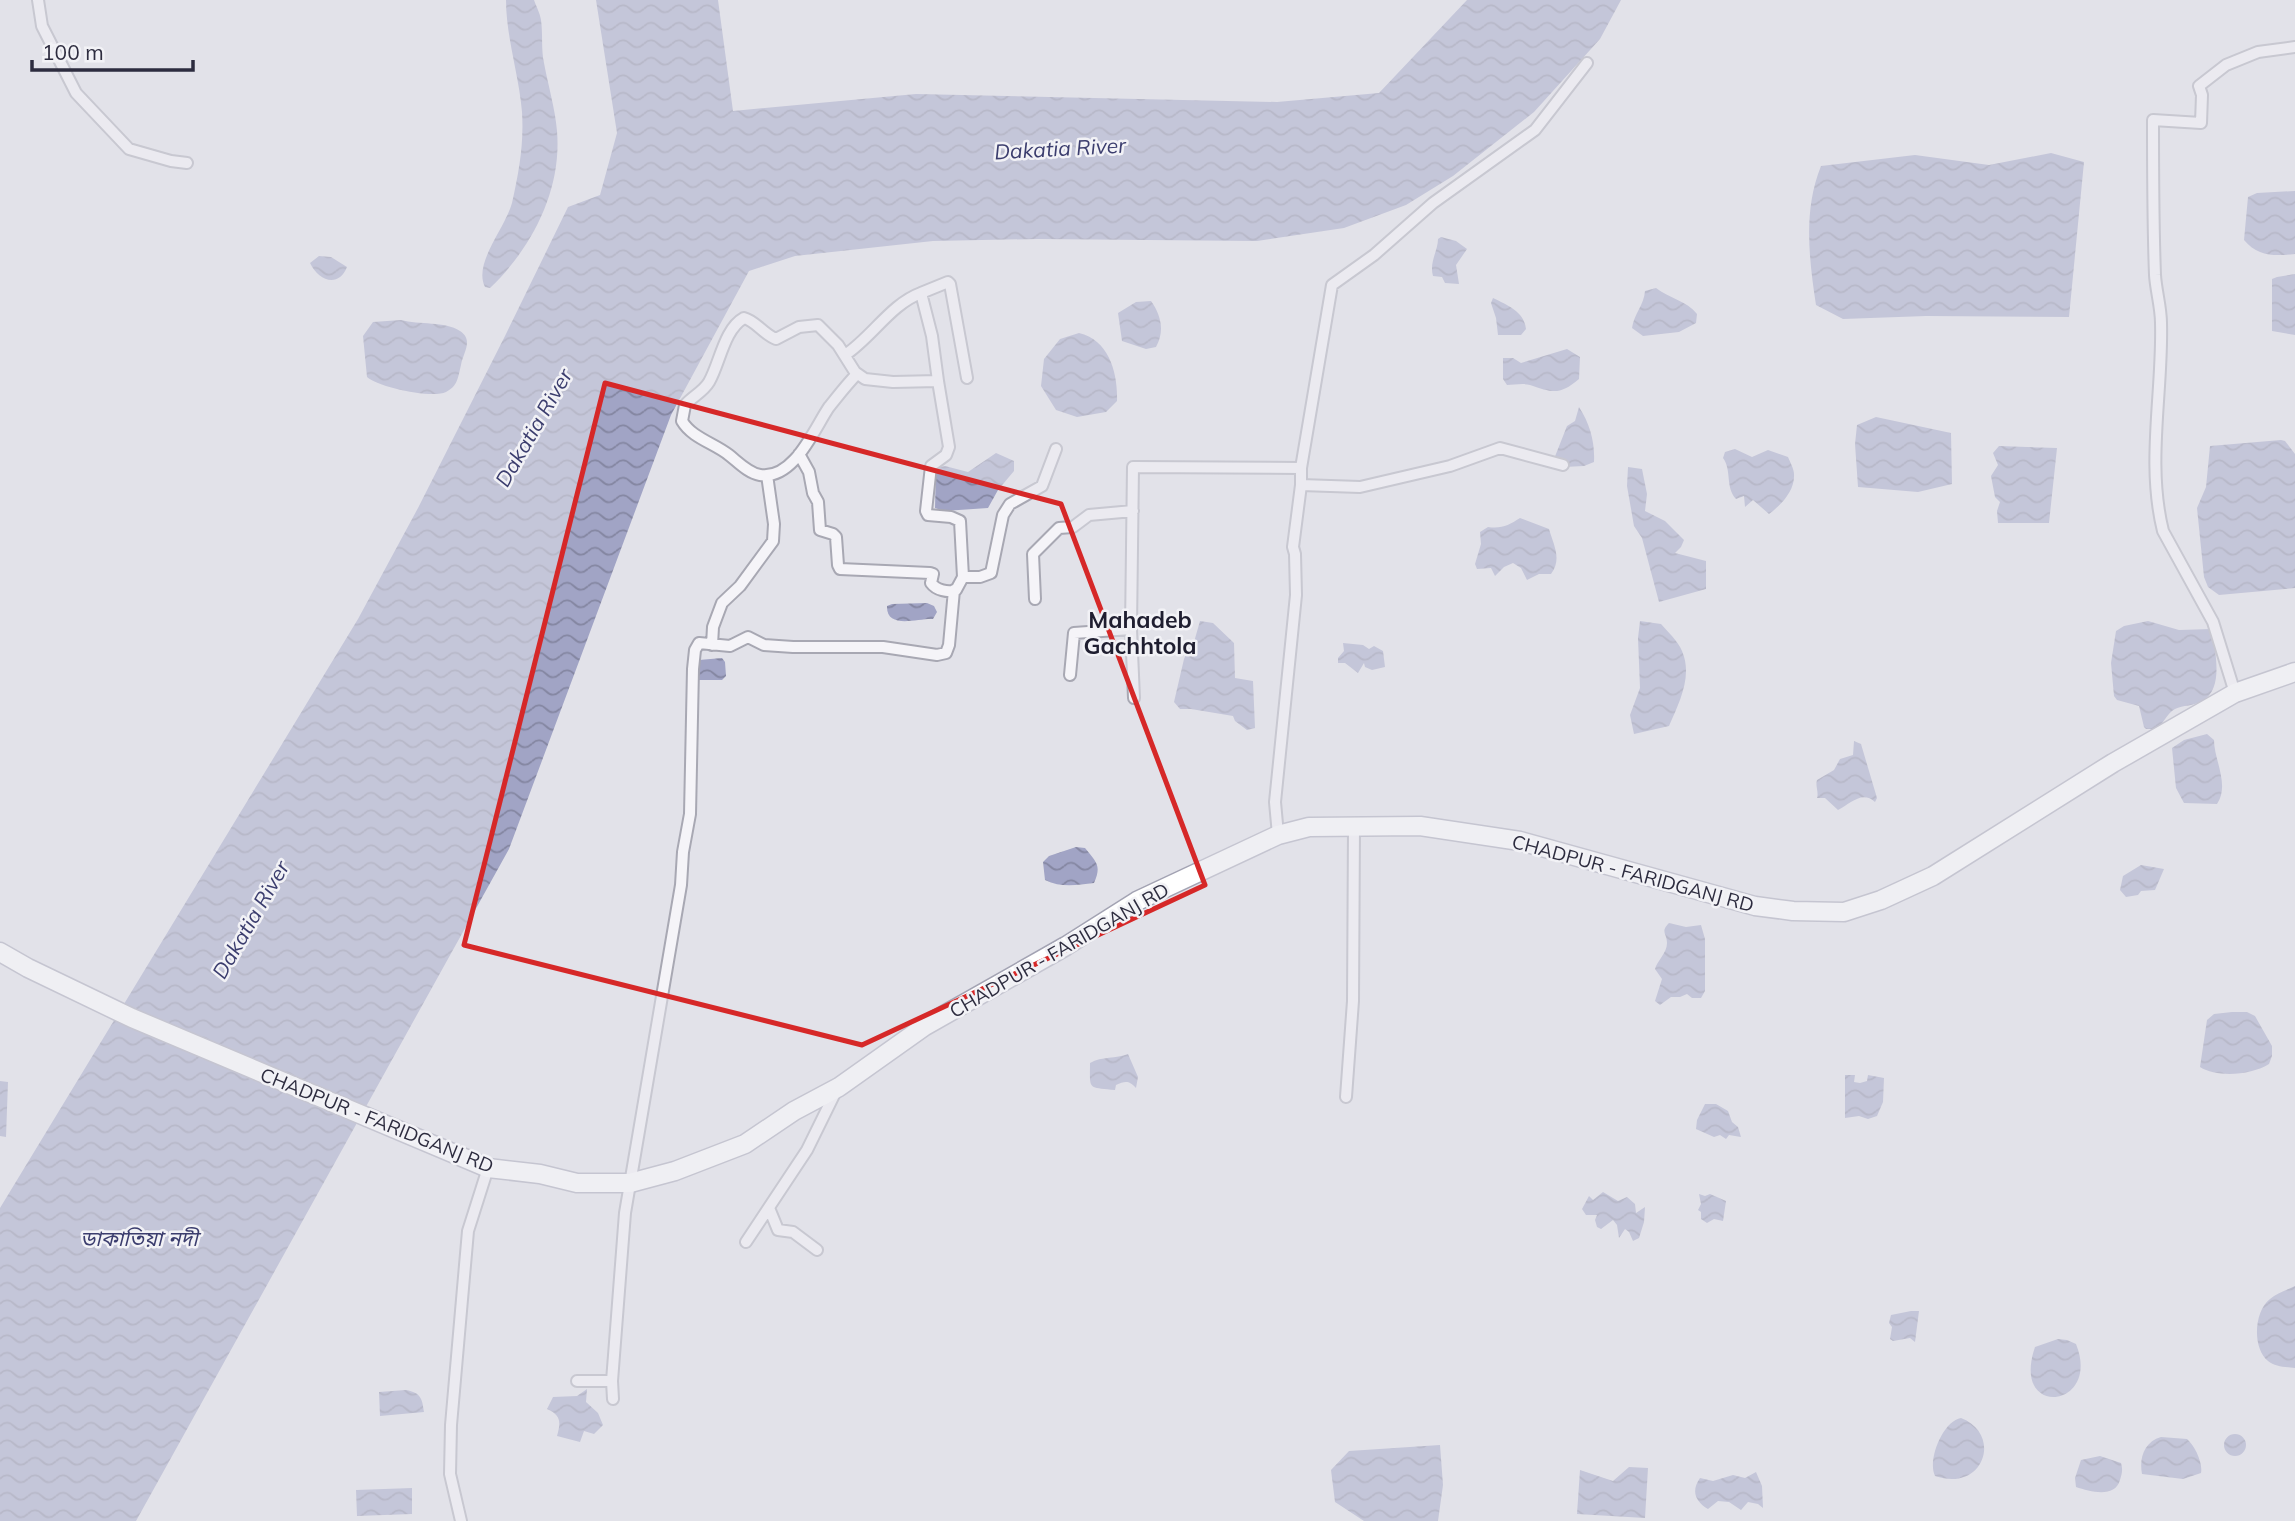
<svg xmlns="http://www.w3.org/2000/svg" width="2295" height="1521" font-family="Mulish,'Noto Sans Bengali',sans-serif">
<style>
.water{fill:url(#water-waves)}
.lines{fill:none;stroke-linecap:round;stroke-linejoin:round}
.minor-casing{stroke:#a8a8b3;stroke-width:14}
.primary-casing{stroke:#a3a3b3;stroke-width:21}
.minor{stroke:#f5f4f8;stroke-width:10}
.primary{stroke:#fff;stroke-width:18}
.marked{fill:none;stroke:#d62828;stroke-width:5;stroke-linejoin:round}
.labels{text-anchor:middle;stroke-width:5;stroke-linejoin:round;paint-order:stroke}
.street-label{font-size:19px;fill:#2d2c3f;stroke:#f2f2f6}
.water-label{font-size:21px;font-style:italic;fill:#3b3d6e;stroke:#f2f2f6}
.quarter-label{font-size:23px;font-weight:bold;fill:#1f1e30;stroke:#f2f2f6}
</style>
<defs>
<pattern id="water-waves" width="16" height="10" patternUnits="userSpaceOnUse" patternTransform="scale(1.75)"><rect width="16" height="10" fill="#a1a4c5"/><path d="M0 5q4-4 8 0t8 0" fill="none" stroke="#8486a1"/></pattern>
</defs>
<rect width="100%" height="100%" fill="#e2e2e9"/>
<path class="water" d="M506 0H534C536 6 540 13 541 20 543 34 541 49 544 63 548 85 555 108 557 131 562 190 532 248 490 288L485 287C473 263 505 229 512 203 519 172 524 144 522 112 519 75 506 37 506 0Z
M596 0H718L733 111 916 94 1277 102 1379 93 1467 0H1621L1600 39 1534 112 1453 176 1406 205 1344 228 1257 241 1037 239 933 241 795 256 749 271 671 415 509 849 136 1521H0V1208L358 619 418 508 505 336 568 207 600 195 617 133Z
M2051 153 2084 162 2069 317 1926 316 1843 319 1816 305C1809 259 1803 210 1821 166L1915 155 1989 165Z
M2295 191V254C2275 256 2258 257 2244 240L2248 197 2257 193Z
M1441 237 1456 241 1467 249 1456 265 1459 284 1445 283 1442 277 1433 276C1429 262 1438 251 1438 239Z
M319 256 331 257 347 267C338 289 318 280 310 263Z
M2295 274V335L2272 331V279L2277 277Z
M1656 288C1669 298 1687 301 1697 314L1696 323 1679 332 1643 336 1632 328C1634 314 1644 305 1645 291Z
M1493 298C1507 305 1524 311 1526 329L1521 335H1498L1496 318 1491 303Z
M1151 301C1161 315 1165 331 1156 347L1146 349 1122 341 1118 313 1136 302Z
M401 320C419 325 445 321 460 331 474 340 463 353 461 365 458 377 458 386 446 392 432 399 378 387 367 377L363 336 373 322Z
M1079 333C1109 340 1118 373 1117 401L1106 412 1077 417 1056 410 1041 386 1044 359 1060 339Z
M1567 349 1580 357 1579 379C1560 395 1553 393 1530 385 1523 383 1514 385 1507 385L1503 379V358H1513L1521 363Z
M1579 407C1590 424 1595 442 1594 462L1584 466 1564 467 1554 459 1567 426 1575 421Z
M1876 417 1951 433 1952 484 1918 492 1858 487 1855 444 1857 425Z
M2281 440 2285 441 2295 454V588L2219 595 2208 587 2204 577 2197 508 2206 487 2210 446Z
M1999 446 2057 448 2049 523H1998L1997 511 2000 502 1995 497 1991 476 1998 465 1993 453Z
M1735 449 1752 457 1768 450 1788 457C1790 462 1794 469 1794 474 1795 491 1781 505 1769 514L1753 500 1745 507 1744 496 1736 499C1725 487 1732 470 1723 458L1725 452Z
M996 453 1014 461V471L998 490 988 508 944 511 935 508 936 468 945 466 968 472Z
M1628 467 1642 469 1647 494 1645 511 1665 521 1684 540 1681 547 1675 553 1706 561V589L1659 602 1642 538 1634 526 1627 486Z
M1520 518 1549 529C1554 546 1562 559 1551 574H1539L1527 580 1521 568 1513 563 1504 567 1495 576 1491 568 1477 569 1475 564 1481 544 1480 532 1488 527C1502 529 1509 525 1520 518Z
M927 603 934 606 937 612 933 619C918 618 886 630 887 606L892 604Z
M1200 621 1213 623 1234 643 1235 678 1253 681 1255 728 1247 730 1235 721 1233 716 1191 709H1180L1174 702 1184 659 1189 648 1192 649Z
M1640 621 1661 624C1668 632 1678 641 1682 651 1693 676 1679 703 1669 726L1634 734 1630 715 1640 688 1638 638Z
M2148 621 2179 630 2211 629 2213 633C2215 654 2224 689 2202 701 2194 706 2183 705 2175 709 2166 714 2164 724 2156 729H2146L2144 727 2139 706 2117 700 2114 696 2111 663 2116 631 2124 626Z
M1343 643 1363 645 1369 649 1374 646 1383 651 1385 667 1372 670 1365 667 1364 663 1358 673 1345 663H1338V658L1344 651Z
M722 658 725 662 726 676 722 680H699L696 671 699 660Z
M2207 734 2214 740C2214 760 2230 785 2217 804L2184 803 2176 788 2172 748 2184 740Z
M1854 741 1861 744 1877 798 1875 802C1862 790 1850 804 1838 810L1825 798H1817C1819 792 1815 786 1817 780L1834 770 1840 759 1853 755Z
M1076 847 1085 848C1096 862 1102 865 1094 883 1077 885 1061 888 1045 880L1043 862 1049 856Z
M2141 865 2164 869 2155 890 2141 891 2138 895 2126 897 2120 890 2123 876Z
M1669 923 1686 927 1701 925 1705 939V991L1701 998H1692L1687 994 1680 997H1671L1660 1005 1655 1001 1662 979 1655 969C1657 961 1667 953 1667 943 1667 933 1660 932 1669 923Z
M2232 1012H2247L2255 1016 2272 1046V1056L2269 1064C2252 1075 2217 1078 2200 1067L2207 1020 2214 1014Z
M1128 1054 1138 1077 1136 1088C1129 1080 1125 1081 1116 1085L1115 1090C1087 1087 1090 1090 1090 1063 1102 1056 1116 1059 1128 1054Z
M1845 1075H1855L1854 1082 1860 1083 1867 1081 1868 1075 1884 1078 1883 1102 1877 1116 1868 1119 1859 1116 1845 1118Z
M0 1081 8 1082 6 1137 0 1136Z
M1705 1104H1716L1728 1111 1732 1122 1738 1127 1741 1137 1729 1135 1726 1139 1720 1135 1714 1137 1696 1129 1697 1120Z
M1603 1192 1618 1201 1627 1197 1635 1204 1636 1213 1645 1207 1644 1222 1639 1238 1633 1241 1629 1232 1625 1229 1619 1238 1617 1225 1613 1220 1601 1229 1597 1227 1595 1220 1597 1215H1586L1582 1209 1589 1196 1593 1200Z
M1699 1194 1705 1196 1710 1194 1726 1201 1723 1221 1714 1219 1707 1223 1701 1219V1212L1698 1210 1701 1204Z
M2295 1286V1368C2286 1367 2275 1367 2268 1361 2252 1348 2254 1311 2270 1299 2277 1293 2287 1290 2295 1286Z
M1911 1311H1919L1915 1342 1910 1338 1893 1341 1890 1339 1892 1327 1889 1323 1891 1315Z
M2058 1339 2067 1340 2076 1344C2102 1408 2010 1420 2035 1347Z
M587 1389 586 1402 598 1413 603 1425 594 1434 584 1431 580 1442 557 1436C561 1422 561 1415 547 1409L553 1397 577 1396Z
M406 1390C421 1393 422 1398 424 1412L380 1416 379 1392Z
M1961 1418C2003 1434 1984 1493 1935 1476 1927 1460 1943 1421 1961 1418Z
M2224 1445a11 11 0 1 1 22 0a11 11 0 1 1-22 0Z
M2161 1437 2187 1439C2195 1446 2203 1463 2201 1473L2183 1479 2142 1474C2139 1458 2144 1442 2161 1437Z
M1440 1445 1443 1485 1438 1521H1364L1335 1502 1331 1470 1349 1451Z
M2100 1456 2121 1463C2123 1470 2122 1473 2120 1480 2115 1498 2091 1492 2076 1487L2075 1478 2081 1460Z
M1629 1467 1648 1468 1645 1518 1577 1514 1580 1470 1613 1481Z
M1756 1472 1762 1486 1763 1508 1758 1504 1748 1502 1741 1510 1729 1502 1718 1501 1708 1509C1695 1501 1691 1491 1700 1478L1713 1481 1733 1475 1745 1478Z
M412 1488V1514L357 1516 356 1490Z"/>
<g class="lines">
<g class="minor-casing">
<path id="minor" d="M38 0 42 26 76 93 129 149 171 161 187 163
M921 293 948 282 950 284 967 378
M845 355C872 337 891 304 921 293L932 336 938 381 893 382 865 379 855 372 838 345 818 325 799 327 776 339C763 334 756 321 744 318 724 329 720 363 709 382 703 392 693 396 685 405L682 421C692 438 714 443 729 455 738 462 748 473 760 475 794 480 814 429 829 407 838 396 847 384 857 374
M799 454 809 472 813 493 818 502 820 530 833 534 836 537 838 565 840 569 930 573 933 574 931 583C936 590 948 593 956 590L963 577 960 521 951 517 928 515 926 511 931 466 946 455 949 447 938 381
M1301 485 1360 487 1450 466 1500 448 1563 465
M963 577H980L991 573 1003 515 1010 504 1042 486 1056 449
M1035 599 1033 554 1059 528 1073 527 1089 515 1133 511
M712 645 713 627 722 603 740 586 773 541 774 524 767 475
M1070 675 1074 633 1131 629
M2235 693 2213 622 2163 531C2146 463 2163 391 2161 323 2161 307 2156 291 2155 275 2153 223 2153 171 2153 120L2201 123 2202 95 2199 86 2226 65 2258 52 2295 47
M1134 698 1131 629 1133 467 1301 468
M1278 835 1275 802 1296 595 1295 554 1293 547 1301 485V468L1332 285 1374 255 1433 203 1535 130 1587 63
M1346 1097 1353 1001 1354 827
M769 1208 778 1230 793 1232 817 1250
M746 1242 807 1150 837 1089
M577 1381H612
M613 1399 612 1381 625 1213 681 885 683 852 690 814 693 669 695 650 699 643 730 646 748 637 764 645 793 647H883L937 655 946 653 949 645 954 590
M461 1521 450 1474 451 1425 468 1231 488 1168"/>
</g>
<g class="primary-casing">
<path id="primary" d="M0 952 28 968 132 1018 488 1168 540 1174 577 1183H630L675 1171 745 1144 794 1111 839 1087 925 1026 1066 946 1137 901 1278 835 1309 827 1420 826 1520 841 1755 906 1793 911 1844 912 1881 900 1933 876 2113 763 2235 693 2295 672"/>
</g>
<use href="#minor" class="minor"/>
<use href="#primary" class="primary"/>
</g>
<path d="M0 0H2295V1521H0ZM605 383 1061 504 1205 885 862 1045 464 945Z" fill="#e2e2e9" fill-opacity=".55" fill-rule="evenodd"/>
<path class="marked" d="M605 383 1061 504 1205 885 862 1045 464 945Z"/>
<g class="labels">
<g class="street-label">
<text transform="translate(1633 873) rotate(15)" y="7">CHADPUR - FARIDGANJ RD</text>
<text transform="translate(1059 950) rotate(-30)" y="7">CHADPUR - FARIDGANJ RD</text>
<text transform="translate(377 1120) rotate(22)" y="7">CHADPUR - FARIDGANJ RD</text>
</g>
<g class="water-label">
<text transform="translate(1060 149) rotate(-3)" y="7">Dakatia River</text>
<text transform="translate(534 428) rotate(-60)" y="7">Dakatia River</text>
<text transform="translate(251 920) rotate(-60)" y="7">Dakatia River</text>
<text x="139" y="1246">ডাকাতিয়া নদী</text>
</g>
<g class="quarter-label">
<text x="1140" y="628">Mahadeb<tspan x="1140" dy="26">Gachhtola</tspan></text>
</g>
</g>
<path d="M32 60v10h161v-10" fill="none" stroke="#2d2c3f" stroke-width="3.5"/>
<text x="42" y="60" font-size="21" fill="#2d2c3f" stroke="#f2f2f6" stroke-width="5" paint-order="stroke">100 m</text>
</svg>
